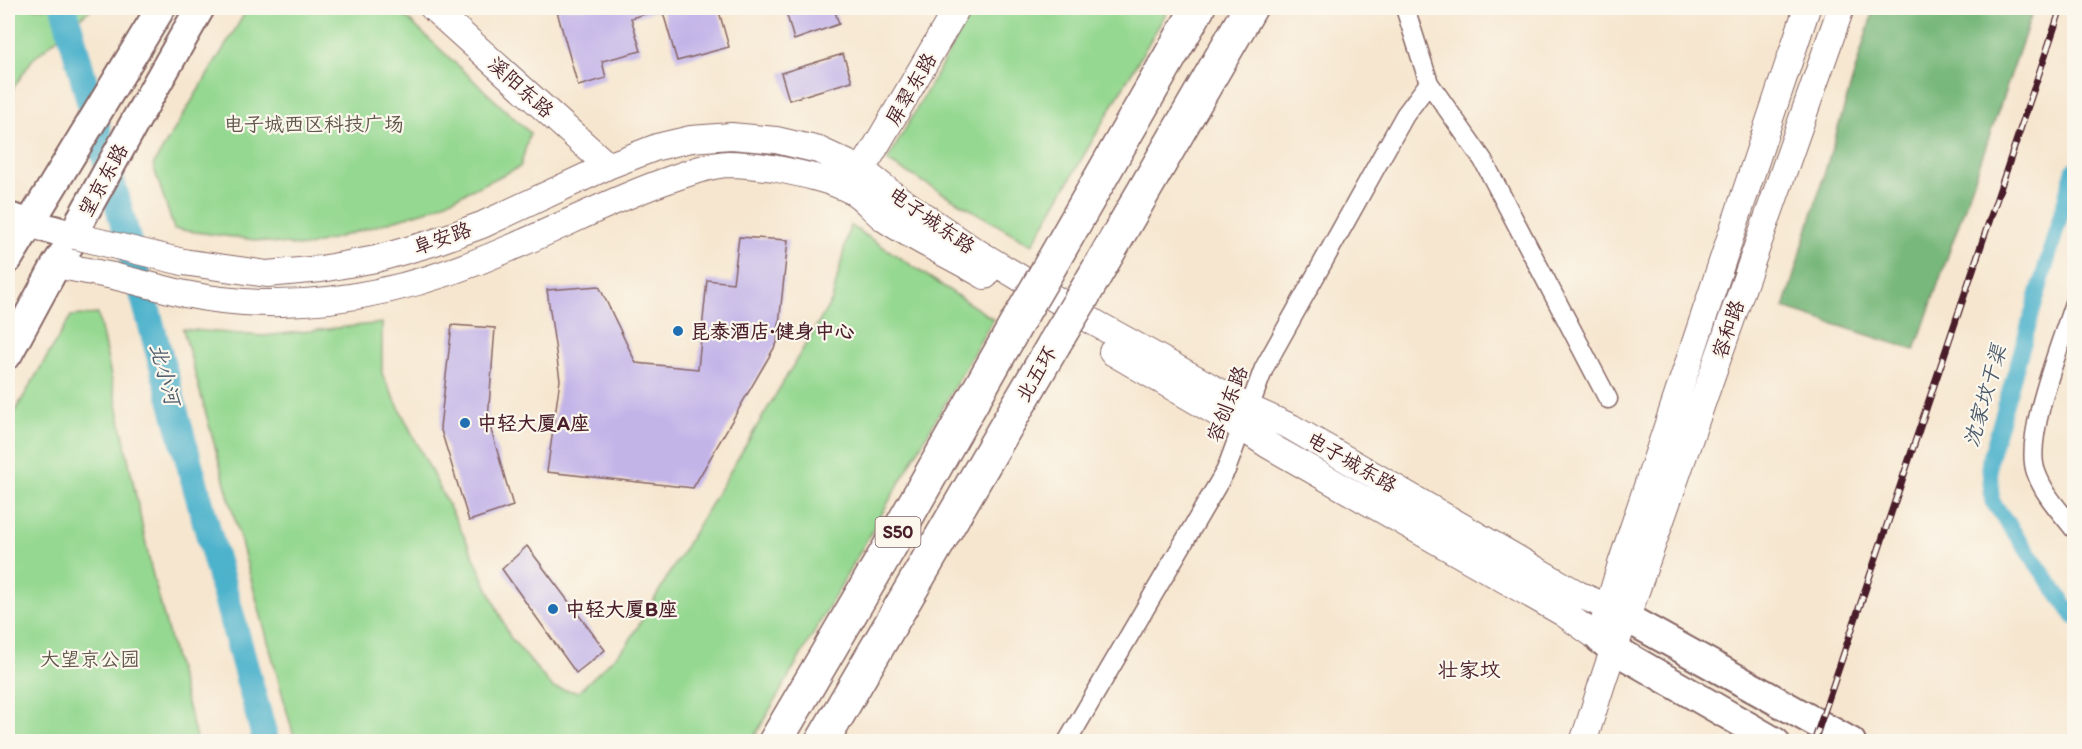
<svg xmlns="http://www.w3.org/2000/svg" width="2082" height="749" font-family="Itim,'LXGW WenKai TC',sans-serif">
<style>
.green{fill:#95d891;stroke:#707c5e;stroke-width:1.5}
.forest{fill:#78b87b;stroke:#616c53;stroke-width:1.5}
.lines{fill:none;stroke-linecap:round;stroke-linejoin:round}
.canal{stroke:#4db2cc;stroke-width:16}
.river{stroke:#4db2cc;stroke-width:27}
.building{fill:#c3b4e8}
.street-casing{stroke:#866564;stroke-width:21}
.secondary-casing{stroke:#866564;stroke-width:28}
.primary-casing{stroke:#866564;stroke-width:32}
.highway-casing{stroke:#866564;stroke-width:36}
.street{stroke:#fff;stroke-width:18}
.secondary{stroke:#fff;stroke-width:26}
.primary{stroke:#fff;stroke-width:28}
.highway{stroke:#fff;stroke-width:33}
.rail-casing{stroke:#4a1f2b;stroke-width:7}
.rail{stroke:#fbf7ec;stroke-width:4.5;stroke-dasharray:14;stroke-linecap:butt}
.secondary-bridge-casing{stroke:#866564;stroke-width:28;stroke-linecap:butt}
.primary-bridge-casing{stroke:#866564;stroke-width:32;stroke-linecap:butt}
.highway-bridge-casing{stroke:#866564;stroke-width:36;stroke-linecap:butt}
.secondary-bridge{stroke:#fff;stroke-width:26}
.primary-bridge{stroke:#fff;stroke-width:28}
.highway-bridge{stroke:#fff;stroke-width:33}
.poi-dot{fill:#1f6fb2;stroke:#fbf7ec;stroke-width:2}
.labels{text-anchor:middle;stroke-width:4.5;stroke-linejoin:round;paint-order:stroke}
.shield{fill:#fbf7ec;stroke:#7f6065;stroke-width:1.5}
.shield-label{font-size:18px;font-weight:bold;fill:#4a1f2b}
.street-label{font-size:20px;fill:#4a1f2b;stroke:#fbf7ec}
.park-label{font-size:20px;fill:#60564a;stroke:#fbf7ec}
.poi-label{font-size:20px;font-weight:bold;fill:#4a1f2b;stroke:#fbf7ec;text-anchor:start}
.water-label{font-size:21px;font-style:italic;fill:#4b5a6b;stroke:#fbf7ec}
.neighbourhood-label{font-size:21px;fill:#4a1f2b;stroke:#fbf7ec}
</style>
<rect width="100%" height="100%" fill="#fbf7ec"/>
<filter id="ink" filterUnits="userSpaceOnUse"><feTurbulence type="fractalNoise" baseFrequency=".0167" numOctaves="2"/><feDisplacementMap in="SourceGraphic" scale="12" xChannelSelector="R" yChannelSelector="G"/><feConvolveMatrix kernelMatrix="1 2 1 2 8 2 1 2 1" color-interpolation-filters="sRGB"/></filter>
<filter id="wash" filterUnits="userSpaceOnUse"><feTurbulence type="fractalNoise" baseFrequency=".008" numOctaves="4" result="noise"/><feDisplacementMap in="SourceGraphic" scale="24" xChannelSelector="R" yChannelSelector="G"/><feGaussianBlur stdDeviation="1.35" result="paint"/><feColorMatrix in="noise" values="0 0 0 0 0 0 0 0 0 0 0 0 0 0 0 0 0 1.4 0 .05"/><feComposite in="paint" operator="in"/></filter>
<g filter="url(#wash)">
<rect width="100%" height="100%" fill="#f6e6cf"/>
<path class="green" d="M8 8H92L32 60 8 96Z
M248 8H396L530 133 520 167 429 210 305 247 174 229 153 165Z
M974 8H1169L1032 245 887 161Z
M850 225 993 319 752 741H295L183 329 263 336 382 323V374L468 544 510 637 553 688 578 692 627 645 832 300Z
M98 314 151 568 197 741H8V423L71 316Z"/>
<path class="forest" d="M1874 8H2034L1915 350 1784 308Z"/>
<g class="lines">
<path class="canal" d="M2074 169 1989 462 1992 501 2074 617"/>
<path class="river" d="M64 8 266 742"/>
</g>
<g id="blocks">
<path class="building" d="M556 8H718L729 47 677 61 662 9 631 18 641 51 602 61 606 78 578 86Z
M785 8H834L839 24 794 40Z
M843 54 852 81 789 100 781 73Z
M739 237 788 240 777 343 693 488 547 472 560 380 547 290 599 286 636 363 698 369 707 280 733 283Z
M452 325 495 328 488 419 513 506 469 521 440 427Z
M527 546 605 650 576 673 502 569Z"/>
</g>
</g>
<g filter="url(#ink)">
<use href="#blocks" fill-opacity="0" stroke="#866564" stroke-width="1.5"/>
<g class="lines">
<g class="street-casing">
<path id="street" d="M1405 8 1429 83 1483 160 1608 399
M2074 303C2062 341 2023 437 2036 472 2044 495 2060 511 2074 529
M1067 742 1226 470 1264 368 1405 115 1429 83"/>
</g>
<g class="secondary-casing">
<path id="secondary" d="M433 8 608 166
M862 170 957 8
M183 262 267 274 321 269 376 259 432 243 482 225 608 166 657 147 691 139 731 136 776 140 819 150 862 170 895 196 972 249 1097 324 1249 408 1291 427 1578 594 1607 607
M56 265 113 276
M185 294C295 317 406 294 508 249 563 226 615 198 671 179 689 173 708 165 728 164 742 164 759 166 773 168 798 173 829 179 852 191 865 198 874 212 886 220 918 241 953 257 985 276
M1112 352 1241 427 1268 445 1563 613 1600 639
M1603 624 1621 564 1807 8
M1583 742C1598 700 1608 657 1627 617L1841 8"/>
</g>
<g class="primary-casing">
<path id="primary" d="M136 120 200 8
M8 217 75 236
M8 259 161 8
M8 354 56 265 75 236 81 219
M1607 607 1851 742
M1600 639 1612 648 1775 742"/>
</g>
<g class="highway-casing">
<path id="highway" d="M1046 273 1198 8
M1083 296 1250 8
M775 742 896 536 1018 321
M822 742 1054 344"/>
</g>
<use href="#street" class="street"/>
<use href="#secondary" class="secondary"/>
<use href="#primary" class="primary"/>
<use href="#highway" class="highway"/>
<g class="rail-casing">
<path id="rail" d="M1814 742 2061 8"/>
</g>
<use href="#rail" class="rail"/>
<g class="secondary-bridge-casing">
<path id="secondary-bridge" d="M75 236 183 262
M113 276 185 294"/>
</g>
<g class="primary-bridge-casing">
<path id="primary-bridge" d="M81 219 136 120"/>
</g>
<g class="highway-bridge-casing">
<path id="highway-bridge" d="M1018 321 1046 273
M1054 344 1083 296"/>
</g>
<use href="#secondary-bridge" class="secondary-bridge"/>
<use href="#primary-bridge" class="primary-bridge"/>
<use href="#highway-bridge" class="highway-bridge"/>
</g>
</g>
<g class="poi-dot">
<circle cx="678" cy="331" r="6"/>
<circle cx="465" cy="423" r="6"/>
<circle cx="553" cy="609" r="6"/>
</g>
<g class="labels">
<rect class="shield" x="875.5" y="517" width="45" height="30" rx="4.5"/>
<g class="shield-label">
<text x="898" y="538">S50</text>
</g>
<g class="street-label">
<text transform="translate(521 87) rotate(42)" y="7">溪阳东路</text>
<text transform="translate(911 89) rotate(-60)" y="7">屏翠东路</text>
<text transform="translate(103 180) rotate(-61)" y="7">望京东路</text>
<text transform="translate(932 220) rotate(35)" y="7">电子城东路</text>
<text transform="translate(442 238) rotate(-19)" y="7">阜安路</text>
<text transform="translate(1728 329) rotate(-71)" y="7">容和路</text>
<text transform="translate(1036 374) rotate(-60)" y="7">北五环</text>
<text transform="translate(1227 404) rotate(-69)" y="7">容创东路</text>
<text transform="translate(1352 462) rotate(30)" y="7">电子城东路</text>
</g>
<g class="park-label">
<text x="314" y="131">电子城西区科技广场</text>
<text x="90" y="666">大望京公园</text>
</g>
<g class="poi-label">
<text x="690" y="338">昆泰酒店·健身中心</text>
<text x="477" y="430">中轻大厦A座</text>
<text x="565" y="616">中轻大厦B座</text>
</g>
<g class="water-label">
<text transform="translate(165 374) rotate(75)" y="7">北小河</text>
<text transform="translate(1985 396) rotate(-74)" y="7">沈家坟干渠</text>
</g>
<g class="neighbourhood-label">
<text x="1469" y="677">壮家坟</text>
</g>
</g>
<rect width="2082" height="749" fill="none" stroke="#fbf7ec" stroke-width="30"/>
</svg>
